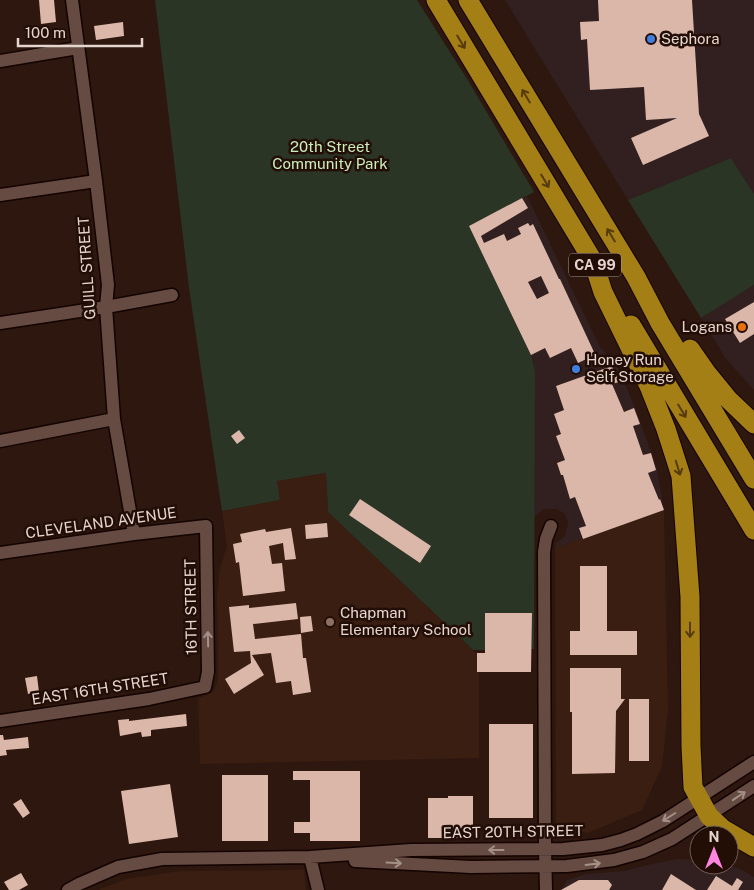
<svg xmlns="http://www.w3.org/2000/svg" width="754" height="890" font-family="'Public Sans',sans-serif">
<style>
.commercial{fill:#321f1f}
.built{fill:#3a1e12}
.green{fill:#2b3526}
.building{fill:#dbb7a9;fill-rule:evenodd}
.lines{fill:none;stroke-linecap:round;stroke-linejoin:round}
.minor-casing{stroke:#140300;stroke-width:15}
.highway-casing{stroke:#140300;stroke-width:21}
.minor{stroke:#654b41;stroke-width:12}
.highway{stroke:#a47f16;stroke-width:19}
.oneway{stroke:#573b0c}
.oneway2{stroke:#a59088}
.shop-dot{fill:#3f7fe0;stroke:#230e06;stroke-width:2}
.food-dot{fill:#e8710a;stroke:#230e06;stroke-width:2}
.education-dot{fill:#8d6e63;stroke:#230e06;stroke-width:2}
.labels{text-anchor:middle;stroke-width:5;stroke-linejoin:round;paint-order:stroke}
.shield{fill:#230e06;stroke:#ab9993;stroke-width:1}
.shield-label{font-size:14px;font-weight:bold;fill:#e5d5cf}
.poi-label{font-size:15px;fill:#e5d5cf;stroke:#230e06;text-anchor:start}
.park-label{font-size:15px;fill:#cbeebb;stroke:#230e06}
.street-label{font-size:15px;fill:#e5d5cf;stroke:#230e06}
</style>
<rect width="100%" height="100%" fill="#2d170e"/>
<path class="commercial" d="M505 0H754V194L731 158 628 200Z
M527 196 600 347 617 366 635 407 657 469 664 510 555 548 556 543 562 539 566 533 568 522 564 513 556 509H544L534 517 535 372 531 355 469 226Z
M754 285V390L726 359 701 318Z
M677 859 699 860V865H729L742 870 754 877V890H561L567 880 586 874 624 871 647 865Z"/>
<path class="built" d="M326 473 328 512 479 656V758L200 764 198 699 213 692 218 680 217 593 220 568 227 546 222 511 280 500 277 481Z
M664 510 668 710 662 767 642 810 588 833 556 826 555 548Z
M304 870 306 890H98L126 879 180 871Z"/>
<path class="green" d="M155 0H417L469 82 534 192 469 226 531 355 535 372 534 649 473 650 328 512 326 473 277 481 280 500 222 511 189 288Z
M731 158 754 194V285L701 318 628 200Z"/>
<path class="building" d="M39 0H54L56 22 41 24Z
M598 0H692L699 114 709 136 643 165 631 138 677 118 646 120 644 87 590 90 587 39 581 40 580 22 599 21Z
M123 22 124 36 96 40 94 26Z
M522 198 528 208 481 236 484 243 504 234 507 241 521 234 518 228 528 223 530 226 533 224 559 279H560L594 352 592 353 593 356 578 363 571 348 550 358 545 348 531 355 469 226ZM541 276 549 293 537 299 528 282Z
M754 302V334L740 343 725 319Z
M612 366 619 382 612 384 624 412 634 408 640 424 633 426 643 455 651 453 656 470 648 473 659 500 660 499 664 510 583 539 579 528 586 526 575 497 570 499 563 475H561L557 463 565 460 556 436 561 434 554 414 564 410 556 386Z
M239 430 245 438 237 444 231 436Z
M360 499 431 546 420 563 349 515Z
M327 523 328 537 306 539 305 525Z
M291 528 296 559 285 560 283 543 269 546 272 564 282 563 285 591 243 596 239 562 236 563 233 544 242 542 240 534 265 529 266 532Z
M580 566H607V631H637V655H570V631H580Z
M296 603 298 619 253 624 255 639 301 634 303 658H306L311 692 293 695 291 681 276 683 271 653 252 655 264 675 234 694 225 679 251 663 250 651 234 652 229 607 249 605V608Z
M485 613H532L531 672H477V653H485Z
M311 616 313 631 301 633 300 617Z
M570 668H621V699H625L616 711 615 773 572 774V712H570Z
M37 676 39 692 28 694 25 678Z
M629 699H649V761H629Z
M186 714 187 726 151 730V736L142 737 141 732 120 736 118 720 129 719V721Z
M489 724H533V818H489Z
M0 735H3L4 740 28 737 29 748 6 750 7 755 0 756Z
M293 771H360V841H310V833H294V822H310V780H293Z
M222 775H268V841H222Z
M170 784 178 837 129 844 121 791Z
M448 796H473V838H428V798H448Z
M21 799 30 813 23 818 13 804Z
M21 873 28 885 19 890H9L4 882Z
M671 874 696 890H662Z
M716 876 732 886 737 878 743 882 738 890H707Z
M579 880H608L612 885 609 890H561Z"/>
<g class="lines">
<g class="minor-casing">
<path id="minor" d="M72 0 96 181 108 285 106 307 114 419 134 534
M0 61 78 48
M0 195 96 181
M0 323 106 307 172 295
M0 441 114 419
M0 553 134 534 206 526 208 672 205 687 149 699 0 721
M310 857 318 890
M355 861 471 867 567 866 614 860 643 852 672 839 754 786
M68 890 79 884 118 867 162 859 310 857 411 850 563 849 602 845 621 840 637 834 663 821 754 762
M546 890 545 849 544 552 546 539 551 526"/>
</g>
<g class="highway-casing">
<path id="highway" d="M436 0 599 271
M468 0 636 277 660 323 754 479
M593 261 603 292 649 386 666 429 681 476 690 597 691 746 693 787 709 816 723 829 754 847
M631 325 754 530
M690 349 706 372 728 399 754 424"/>
</g>
<use href="#minor" class="minor"/>
<use href="#highway" class="highway"/>
</g>
<defs><path id="oneway-shaft" d="M-6 0H5M1.5-3L5.5 0L1.5 3" fill="none" stroke-width="1.6" stroke-linecap="round" stroke-linejoin="round" transform="scale(1.25)"/></defs>
<g class="oneway">
<use href="#oneway-shaft" transform="translate(461 42) rotate(59)"/>
<use href="#oneway-shaft" transform="translate(526 96) rotate(-121)"/>
<use href="#oneway-shaft" transform="translate(545 181) rotate(59)"/>
<use href="#oneway-shaft" transform="translate(611 235) rotate(-121)"/>
<use href="#oneway-shaft" transform="translate(682 411) rotate(59)"/>
<use href="#oneway-shaft" transform="translate(678 468) rotate(73)"/>
<use href="#oneway-shaft" transform="translate(690 630) rotate(90)"/>
</g>
<g class="oneway2">
<use href="#oneway-shaft" transform="translate(208 639) rotate(-91)"/>
<use href="#oneway-shaft" transform="translate(739 796) rotate(-34)"/>
<use href="#oneway-shaft" transform="translate(669 817) rotate(148)"/>
<use href="#oneway-shaft" transform="translate(496 850) rotate(180)"/>
<use href="#oneway-shaft" transform="translate(394 863) rotate(3)"/>
<use href="#oneway-shaft" transform="translate(593 864) rotate(-7)"/>
</g>
<g class="shop-dot">
<circle cx="651" cy="39" r="5"/>
<circle cx="576" cy="369" r="5"/>
</g>
<circle class="food-dot" cx="742" cy="327" r="5"/>
<circle class="education-dot" cx="330" cy="622" r="5"/>
<g class="labels">
<rect class="shield" x="569" y="253.5" width="52" height="23" rx="4"/>
<g class="shield-label">
<text x="595" y="270">CA 99</text>
</g>
<g class="poi-label">
<text x="661" y="44">Sephora</text>
<text x="732" y="332" text-anchor="end">Logans</text>
<text x="586" y="365">Honey Run<tspan x="586" dy="17">Self Storage</tspan></text>
<text x="340" y="618">Chapman<tspan x="340" dy="17">Elementary School</tspan></text>
</g>
<g class="park-label">
<text x="330" y="152">20th Street<tspan x="330" dy="17">Community Park</tspan></text>
</g>
<g class="street-label">
<text transform="translate(87 268) rotate(-94)" y="5">GUILL STREET</text>
<text transform="translate(101 523) rotate(-8)" y="5">CLEVELAND AVENUE</text>
<text transform="translate(191 607) rotate(-91)" y="5">16TH STREET</text>
<text transform="translate(100 689) rotate(-9)" y="5">EAST 16TH STREET</text>
<text transform="translate(513 832) rotate(-1)" y="5">EAST 20TH STREET</text>
</g>
</g>
<g transform="translate(714 850)"><circle r="24" fill="#230e06" stroke="#715e56"/>
<path d="M0-4L9 19L0 12L-9 19Z" fill="#fe85e0"/>
<text y="-8" font-size="14" font-weight="bold" text-anchor="middle" fill="#e5d5cf">N</text>
</g>
<path d="M18 38v8h124v-8" fill="none" stroke="#e5d5cf" stroke-width="2.5"/>
<text x="25" y="38" font-size="15" fill="#e5d5cf" stroke="#230e06" stroke-width="4" paint-order="stroke">100 m</text>
</svg>
